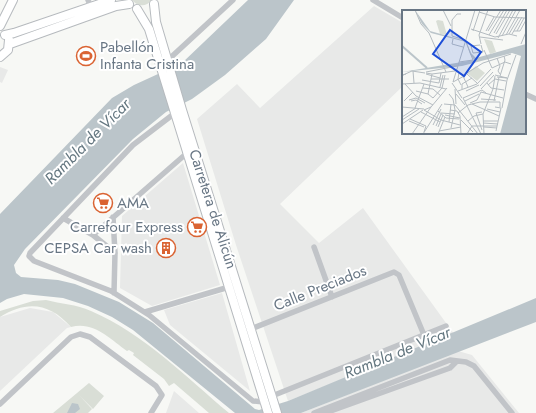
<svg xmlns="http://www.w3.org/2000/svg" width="536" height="413" font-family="Jost,sans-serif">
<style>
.built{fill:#e8e9e8}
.green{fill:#d9ded6}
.water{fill:#bbc5ca}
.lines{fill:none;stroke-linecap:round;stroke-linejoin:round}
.secondary-casing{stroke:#b6babe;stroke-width:10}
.street{stroke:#c1c4c8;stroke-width:5.5}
.secondary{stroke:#fff;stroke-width:8}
.labels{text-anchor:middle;stroke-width:4;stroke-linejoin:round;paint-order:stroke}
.poi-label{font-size:15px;fill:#687684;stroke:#fff;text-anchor:start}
.street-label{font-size:15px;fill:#687684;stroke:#fff}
.water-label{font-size:16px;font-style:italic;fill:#647780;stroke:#fff}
.inset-river{fill:none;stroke:#bbc5ca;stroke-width:2}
.inset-road{fill:none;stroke:#b5bcc1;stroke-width:1}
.view{fill:#1d4ed8;fill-opacity:0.15;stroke:#1d4ed8;stroke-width:2}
.inset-edge{fill:none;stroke:#687684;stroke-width:2}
</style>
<rect width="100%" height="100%" fill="#f7f8f5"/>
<path class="built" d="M374 6 403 23V86L280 204 319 243 363 208 454 334 288 401 236 245 197 119 237 84 260 108Z
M0 67 8 70 2 83 0 82Z
M183 163 220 285 152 306 120 288 122 216Z
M222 293 250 391 170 325 164 310Z
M30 308 53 312 71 327 67 328 0 391V317Z
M458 351 472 355 519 413H301Z
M174 391 199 413H166Z"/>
<path class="green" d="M132 0H152C146 7 138 7 132 0Z
M46 300C61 304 76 304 91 311 143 333 186 377 229 413H209L174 383 169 386 164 379 133 355 134 353 129 350 127 351C110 339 94 321 71 327 50 303 27 300 0 317V311L33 301Z
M89 383 104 396 93 409 79 395 92 409 88 413H53Z"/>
<path class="water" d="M248 0H294L266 39 225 75 192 99 166 112 133 139 25 249 14 265 16 273 21 277 58 280 75 284 119 302 153 323 255 409 259 410 288 401 536 298V322L301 413H235L133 330 112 317 88 306 63 298 24 294 7 299 0 303V214L112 98 134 85 182 63Z
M72 403 78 404 80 409 75 413H67Z"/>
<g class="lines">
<g class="secondary-casing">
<path id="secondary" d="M154 4 156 22 182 110 277 413
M137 9 149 29 268 413
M0 26 13 0
M5 35 14 33 111 0
M10 44 116 6 129 4
M0 57 8 50 9 40"/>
</g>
<path class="street" d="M88 0 91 7
M373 0 403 18
M168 60 233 0
M525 94 536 99
M175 113 133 145 30 253 29 256 34 261 111 291 149 315 253 401 264 402
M113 217 115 253 114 293
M63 218 93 235 187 153
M93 235 115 253
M314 247 332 297
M145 312 229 287
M251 329 394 272 399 275 424 335
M272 396 446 326
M0 404 71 337 80 334 90 337 156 386 162 395 151 413
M314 413 450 360 466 362 474 366 512 413
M325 413 450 368 456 362"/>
<use href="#secondary" class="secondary"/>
</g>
<defs>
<g id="stadium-ring" transform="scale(1)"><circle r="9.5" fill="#fff" stroke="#da6332" stroke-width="1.5"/><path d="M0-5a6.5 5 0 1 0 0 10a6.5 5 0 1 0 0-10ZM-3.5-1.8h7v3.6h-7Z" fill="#da6332"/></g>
<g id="supermarket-ring" transform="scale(1)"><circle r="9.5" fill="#fff" stroke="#da6332" stroke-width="1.5"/><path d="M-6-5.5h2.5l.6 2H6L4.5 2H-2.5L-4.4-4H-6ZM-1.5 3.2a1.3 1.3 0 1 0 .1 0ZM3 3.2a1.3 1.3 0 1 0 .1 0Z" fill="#da6332"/></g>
<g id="building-ring" transform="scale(1)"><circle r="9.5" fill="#fff" stroke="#da6332" stroke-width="1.5"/><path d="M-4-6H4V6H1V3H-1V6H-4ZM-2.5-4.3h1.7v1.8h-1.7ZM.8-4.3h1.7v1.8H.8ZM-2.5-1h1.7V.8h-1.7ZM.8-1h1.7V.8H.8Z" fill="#da6332"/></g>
</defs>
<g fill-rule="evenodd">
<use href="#stadium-ring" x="86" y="56"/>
<use href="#supermarket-ring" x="103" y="203"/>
<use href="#supermarket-ring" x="197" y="227"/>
<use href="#building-ring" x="166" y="248"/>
</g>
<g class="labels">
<g class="poi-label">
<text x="100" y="52">Pabellón<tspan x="100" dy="17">Infanta Cristina</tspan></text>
<text x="117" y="208">AMA</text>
<text x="183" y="232" text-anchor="end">Carrefour Express</text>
<text x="152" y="253" text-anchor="end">CEPSA Car wash</text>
</g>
<g class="street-label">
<text transform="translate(213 209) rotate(72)" y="5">Carretera de Alicún</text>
<text transform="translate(320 288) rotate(-22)" y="5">Calle Preciados</text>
</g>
<g class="water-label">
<text transform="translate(87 141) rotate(-45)" y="6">Rambla de Vícar</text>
<text transform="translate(397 352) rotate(-22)" y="6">Rambla de Vícar</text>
</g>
</g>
<g transform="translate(402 10)">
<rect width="124" height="124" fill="#f7f8f5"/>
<path d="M36 10 41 11 45 25 38 24 34 11ZM82 29 90 31 94 42 88 44ZM74 56 83 63 75 71 65 63Z" fill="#d9ded6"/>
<path d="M13 0 28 21 64 31 69 43 74 48 124 34V124H98L119 46 110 43 60 56 0 62 72 50 68 44 64 32 29 23 20 14Z" fill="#bbc5ca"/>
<path class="inset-river" d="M0 36 25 58"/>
<path class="inset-road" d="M13 0 19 14 27 23 44 62M41 0 49 16M77 2 93 7 124 8M69 19 93 27 107 24 115 26M71 21 78 0M84 21 92 7M86 21 99 0M112 21H118L124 10M115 21 122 8M92 23 105 0M94 24 108 0M107 24 117 7M110 24 120 7M87 25 102 0M104 25 118 0M50 26V10L55 4H59M50 26 63 30M100 26 114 0M78 27 101 30M96 28 111 0M51 29 50 34 61 37M79 34 77 25 86 0M119 34 124 22M78 35 69 36 71 43 81 42 79 35M82 40 90 58M95 48 98 56 96 61 98 64M57 52 71 50 64 32M90 58 103 52 109 54M11 61 12 73M24 62 55 56M57 62 56 69 59 75M24 63 30 64 26 84M65 63 81 53 109 44M4 64 1 65 10 61 23 63M24 64 38 68M30 64 53 61M65 64 75 73M93 65 105 68 95 67M61 66 66 77M98 66 103 50 102 46M29 69H47M20 70 37 73 39 63M51 72 64 65M51 72 73 0M50 73 60 88M85 73 89 78 102 80M0 74 18 73 44 79M3 74 14 86 31 95M86 75 93 69 104 71M78 76 91 62M38 77 41 65M21 78 31 79 39 86M53 79 54 94M60 79V74L70 68M79 79 92 65M14 81 26 84 31 88M56 81 75 74 89 59M64 81 77 75M79 82 101 88M47 84 51 89 53 100 49 118M54 84 63 95M31 88 40 78 43 65M61 88 80 80 84 83M61 88 79 124M79 89 94 90M7 90 14 88 23 93M2 91 11 82M9 91 14 90 20 94M63 91 77 84M92 91 97 67M68 93 75 90 79 82M42 94 53 95 76 124M70 94 97 106M0 97 22 99M93 97 99 98 94 121M13 98 22 74M100 98 105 70 114 45M85 99 98 102M22 100 39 110 58 115M22 100 29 97 45 78M48 100 55 101 58 106 59 124M36 101 44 108 57 109M19 102 38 112M80 102 74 103 80 120M39 103 53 104M56 103 66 95 78 92H98V97M43 105 58 108M0 107 14 98M8 109 24 116 22 122M0 110 17 99M59 110 71 122M7 111 22 117M66 111 72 106 81 104M81 111H96M47 112 49 94M81 113 96 114M0 114 21 100M31 115 39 99M34 116 39 104M36 117 41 105M82 117 95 118M37 121 59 117M10 124 29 97M21 124 40 94M36 124 43 107M65 124 70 116H95M82 124 81 104 91 79 93 66"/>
<path class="view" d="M48 20 79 42 62 66 31 44Z"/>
<rect width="124" height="124" class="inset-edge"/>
</g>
</svg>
